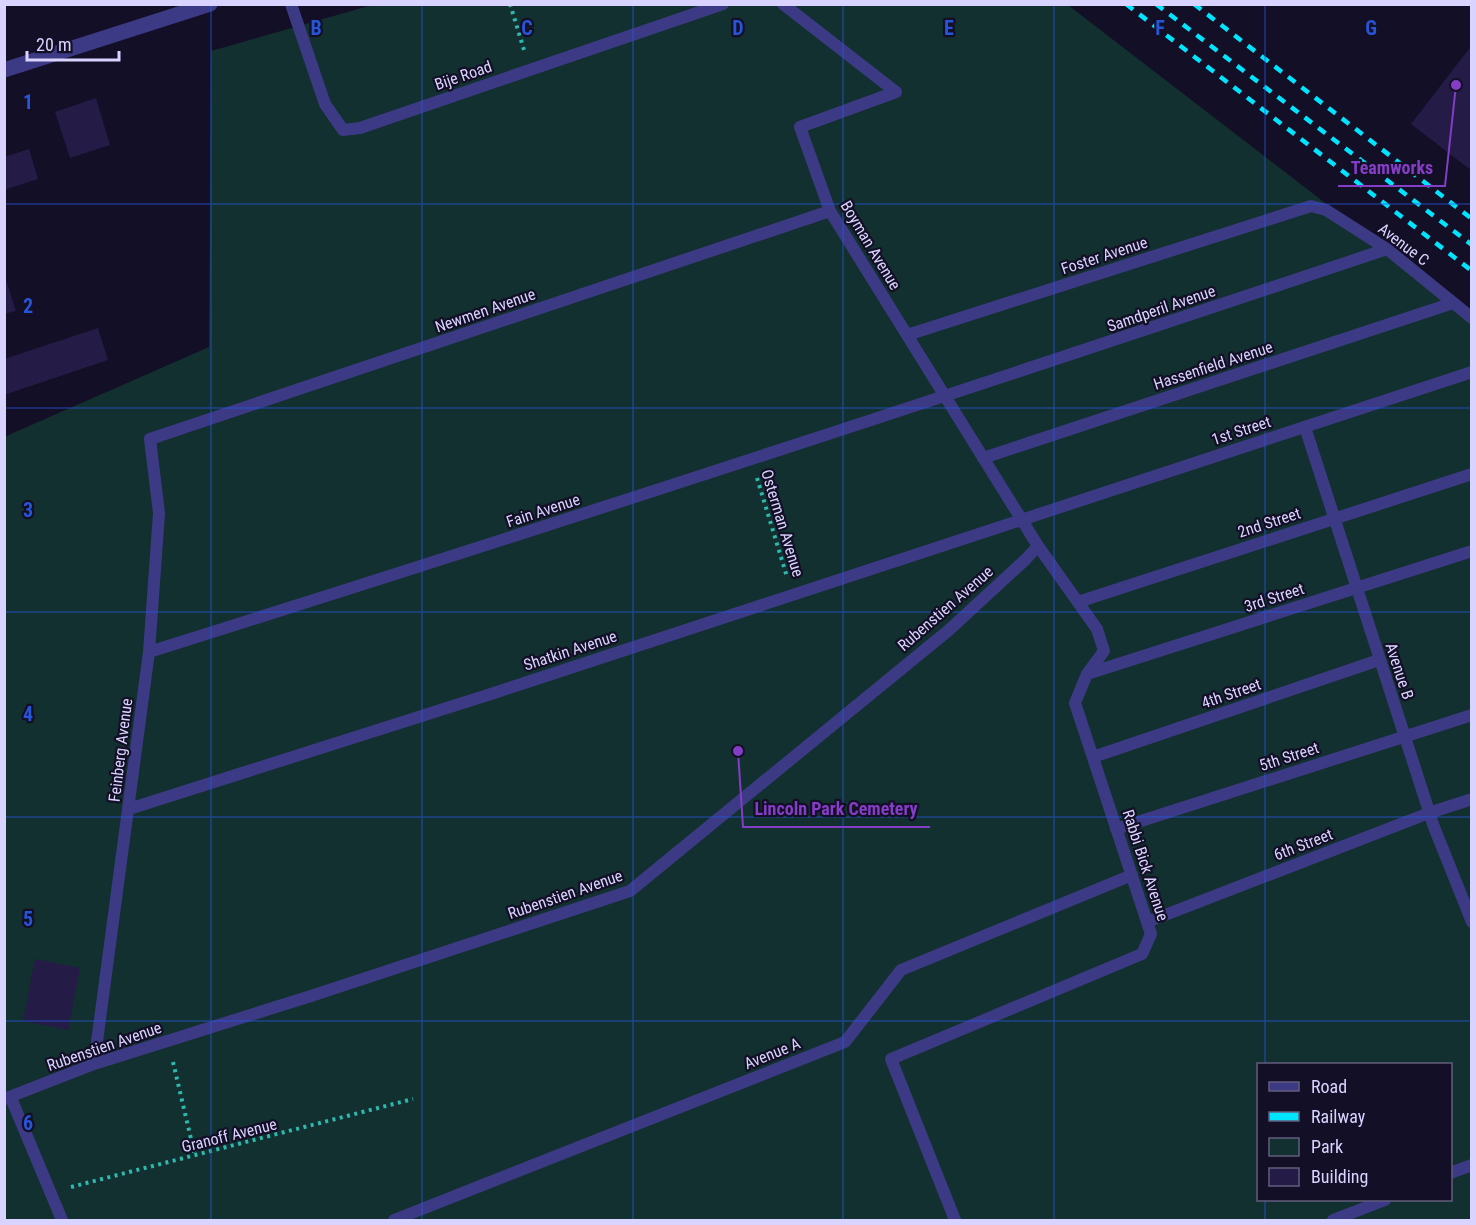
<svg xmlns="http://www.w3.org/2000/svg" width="1476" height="1225" font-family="'Roboto Condensed',sans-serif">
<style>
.green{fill:#12302f;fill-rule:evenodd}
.building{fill:#241b47}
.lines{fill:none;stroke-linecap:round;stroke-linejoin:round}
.path{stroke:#2fb8b0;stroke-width:4;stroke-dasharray:3 4.5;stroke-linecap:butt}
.service{stroke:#3d3a85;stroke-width:12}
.tertiary{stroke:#3d3a85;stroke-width:15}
.rail{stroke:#00e5ff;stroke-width:4.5;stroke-dasharray:9 8;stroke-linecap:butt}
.grid{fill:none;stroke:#2655da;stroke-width:1.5;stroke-opacity:0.55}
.labels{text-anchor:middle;stroke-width:4.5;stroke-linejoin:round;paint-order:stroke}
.street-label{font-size:16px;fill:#d9d4ff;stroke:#130f26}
.grid-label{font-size:20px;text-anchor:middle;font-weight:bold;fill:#2655da;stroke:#130f26;stroke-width:4.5;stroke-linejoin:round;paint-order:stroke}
.leader{fill:none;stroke:#843dc5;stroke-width:2}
.callout-dot{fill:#843dc5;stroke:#130f26;stroke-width:2}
.callout-label{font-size:18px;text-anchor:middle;font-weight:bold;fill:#843dc5;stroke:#130f26;stroke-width:4.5;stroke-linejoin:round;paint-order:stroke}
</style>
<rect width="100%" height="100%" fill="#130f26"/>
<path class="green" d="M372 5H1068L1471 315V1220H5L4 437 209 347 211 51ZM1258 1064H1450V1200H1258Z"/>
<path class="building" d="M1472 45V171L1411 124Z
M96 98 110 145 70 158 55 112Z
M29 149 38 179 4 190V157Z
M4 274 16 311 4 314Z
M98 328 108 360 4 395V359Z
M35 959 80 968 68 1030 23 1021Z"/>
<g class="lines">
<path class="path" d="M510 4 524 50
M757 478 787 577
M173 1062 195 1156
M71 1187 413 1099"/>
<path class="service" d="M291 4 325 104 343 130 360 128 723 4
M783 4 896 92
M896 92 800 127 830 211 1038 546 1097 629 1104 651 1087 674 1075 703 1151 934 1142 954 891 1059 955 1220
M907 335 1311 206 1326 210 1387 249 1472 318
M1305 427 1434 827 1472 922
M983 458 1453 303
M1078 602 1472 474
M149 652C563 522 975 387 1387 249
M1087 674 1472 551
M1093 757 1379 660
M129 809 494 693 1472 372
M1116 829 1472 715
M1147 922 1429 813 1472 799
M94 1064 149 652 159 513 150 439 830 211
M11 1098 62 1220
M4 1099 94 1064 311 996 630 891 949 630 1025 560 1038 546
M1450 1173 1472 1165
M394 1220 845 1042 901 970 1132 875
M1333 1220 1385 1200"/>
<path class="tertiary" d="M4 70 210 4"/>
<path class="rail" d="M1126 4 1472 271
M1156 4 1472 245
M1194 4 1472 219"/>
</g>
<path class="grid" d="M211 4V1220M422 4V1220M633 4V1220M843 4V1220M1054 4V1220M1265 4V1064M4 204H1472M4 408H1472M4 612H1472M4 817H1472M4 1021H1472M1265 1200V1220"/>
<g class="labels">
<g class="street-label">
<text transform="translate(463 75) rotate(-19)" y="6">Bije Road</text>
<text transform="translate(1404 244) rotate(37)" y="6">Avenue C</text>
<text transform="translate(871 245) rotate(59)" y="6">Boyman Avenue</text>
<text transform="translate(1104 255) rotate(-18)" y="6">Foster Avenue</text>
<text transform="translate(1161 308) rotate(-19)" y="6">Samdperil Avenue</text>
<text transform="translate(485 310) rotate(-19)" y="6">Newmen Avenue</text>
<text transform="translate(1213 365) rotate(-18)" y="6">Hassenfield Avenue</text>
<text transform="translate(1241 430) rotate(-18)" y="6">1st Street</text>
<text transform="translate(543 510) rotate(-18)" y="6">Fain Avenue</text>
<text transform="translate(1269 522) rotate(-18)" y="6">2nd Street</text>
<text transform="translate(783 523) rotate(73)" y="6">Osterman Avenue</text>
<text transform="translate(1274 597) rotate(-18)" y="6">3rd Street</text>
<text transform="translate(945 608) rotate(-41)" y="6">Rubenstien Avenue</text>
<text transform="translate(570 650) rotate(-18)" y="6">Shatkin Avenue</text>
<text transform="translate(1400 671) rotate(72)" y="6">Avenue B</text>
<text transform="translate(1231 693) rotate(-19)" y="6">4th Street</text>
<text transform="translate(120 750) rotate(-83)" y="6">Feinberg Avenue</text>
<text transform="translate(1289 756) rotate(-18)" y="6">5th Street</text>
<text transform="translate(1303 844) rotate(-21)" y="6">6th Street</text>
<text transform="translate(1146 865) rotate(72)" y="6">Rabbi Bick Avenue</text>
<text transform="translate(565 894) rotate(-19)" y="6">Rubenstien Avenue</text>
<text transform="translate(104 1046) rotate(-19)" y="6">Rubenstien Avenue</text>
<text transform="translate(772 1053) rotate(-22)" y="6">Avenue A</text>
<text transform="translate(229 1135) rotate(-14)" y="6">Granoff Avenue</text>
</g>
</g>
<g class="grid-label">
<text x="316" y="35">B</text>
<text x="527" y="35">C</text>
<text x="738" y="35">D</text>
<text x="949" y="35">E</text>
<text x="1160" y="35">F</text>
<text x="1371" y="35">G</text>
<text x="28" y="109">1</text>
<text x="28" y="313">2</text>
<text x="28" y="517">3</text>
<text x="28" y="721">4</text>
<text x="28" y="926">5</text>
<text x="28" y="1130">6</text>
</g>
<path class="leader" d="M1456 85L1445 186H1338M738 751L743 827H930"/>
<g class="callout-dot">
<circle cx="1456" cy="85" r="6"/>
<circle cx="738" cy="751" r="6"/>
</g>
<g class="callout-label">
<text x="1392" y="174">Teamworks</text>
<text x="836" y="815">Lincoln Park Cemetery</text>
</g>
<rect width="1476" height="1225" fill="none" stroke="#d9d4ff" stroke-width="12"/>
<rect x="1257" y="1063" width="195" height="138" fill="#130f26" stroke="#625e7d" stroke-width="1.5"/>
<rect x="1269" y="1082" width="30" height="9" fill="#3d3a85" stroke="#625e7d" stroke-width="1.5"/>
<text x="1311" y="1093" font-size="18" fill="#d9d4ff">Road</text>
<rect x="1269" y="1112" width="30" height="9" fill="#00e5ff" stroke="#625e7d" stroke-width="1.5"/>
<text x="1311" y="1123" font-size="18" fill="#d9d4ff">Railway</text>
<rect x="1269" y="1138" width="30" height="18" fill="#12302f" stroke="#625e7d" stroke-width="1.5"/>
<text x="1311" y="1153" font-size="18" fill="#d9d4ff">Park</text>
<rect x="1269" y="1168" width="30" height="18" fill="#241b47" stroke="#625e7d" stroke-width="1.5"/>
<text x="1311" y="1183" font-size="18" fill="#d9d4ff">Building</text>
<path d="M27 51v9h92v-9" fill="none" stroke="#d9d4ff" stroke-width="3"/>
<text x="36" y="51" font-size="18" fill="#d9d4ff" stroke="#130f26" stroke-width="4.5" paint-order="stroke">20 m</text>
</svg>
